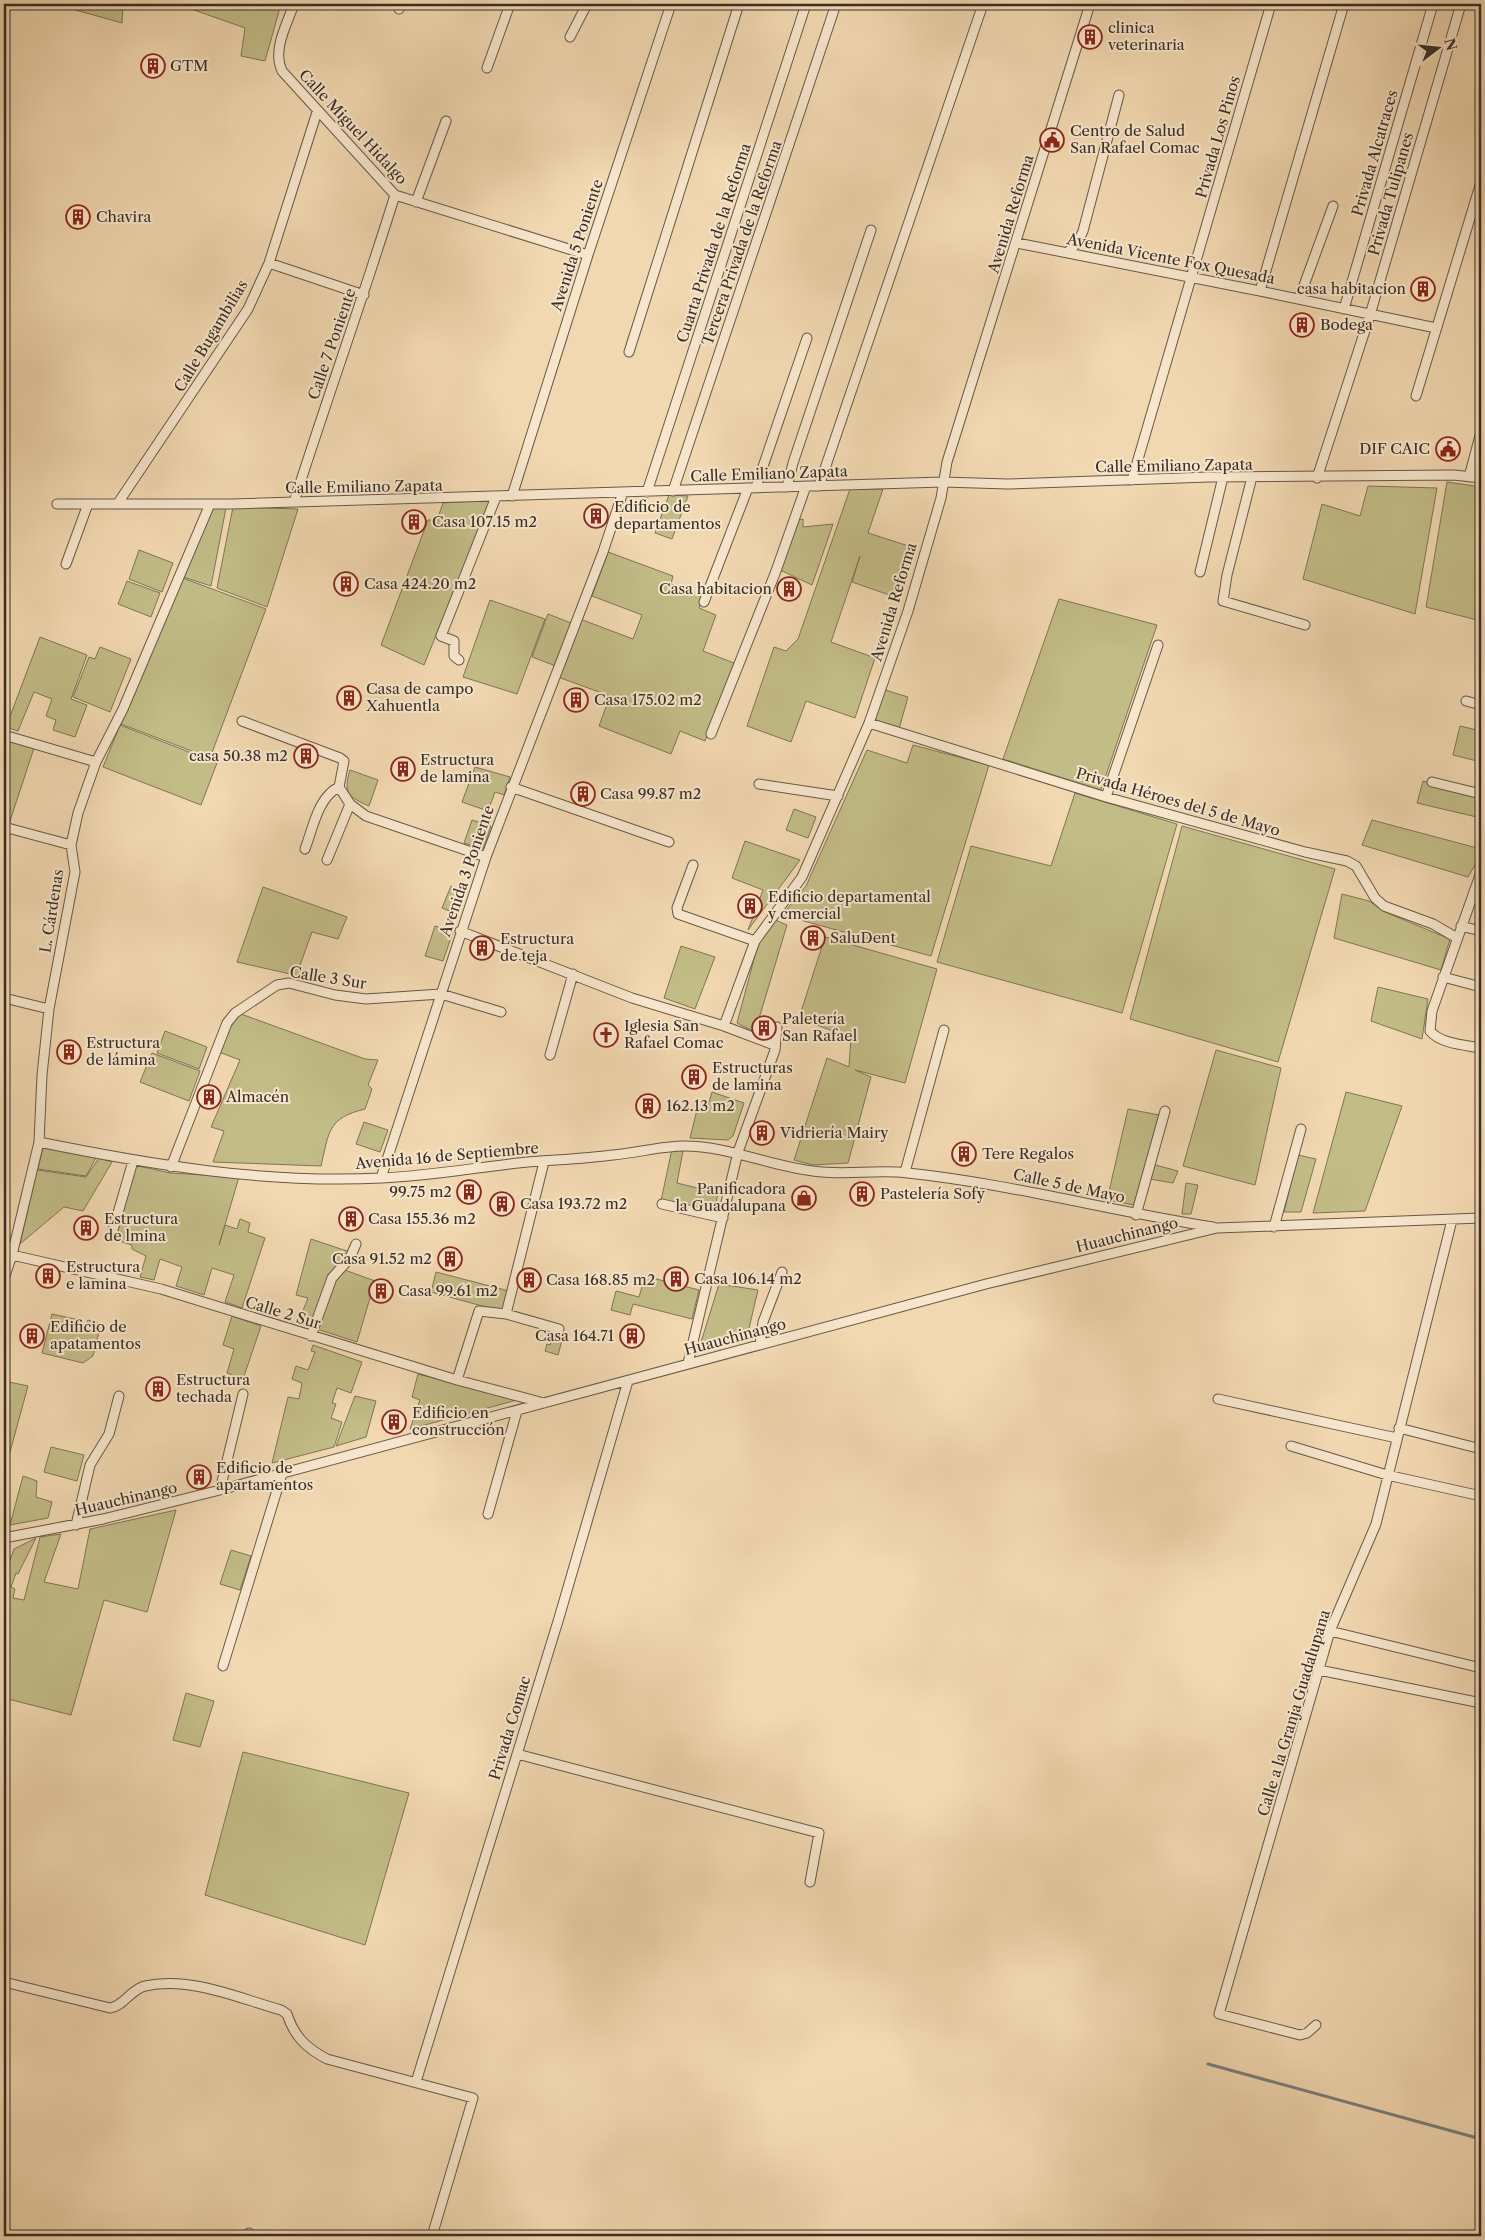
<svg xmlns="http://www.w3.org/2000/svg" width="1485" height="2240" font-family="'Libre Caslon Text',serif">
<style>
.green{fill:#c2bc87;stroke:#7e7557}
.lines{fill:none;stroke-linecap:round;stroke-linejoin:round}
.stream{stroke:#77807e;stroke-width:3}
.street-casing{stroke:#67584a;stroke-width:11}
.street{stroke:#f7e6cc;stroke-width:9}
.labels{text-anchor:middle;stroke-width:4;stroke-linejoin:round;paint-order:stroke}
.poi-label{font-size:15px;fill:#392e27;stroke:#f7e6cc;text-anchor:start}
.street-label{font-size:15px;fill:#392e27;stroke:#f7e6cc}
</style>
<rect width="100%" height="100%" fill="#f2d8b1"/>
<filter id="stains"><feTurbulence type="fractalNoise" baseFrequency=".004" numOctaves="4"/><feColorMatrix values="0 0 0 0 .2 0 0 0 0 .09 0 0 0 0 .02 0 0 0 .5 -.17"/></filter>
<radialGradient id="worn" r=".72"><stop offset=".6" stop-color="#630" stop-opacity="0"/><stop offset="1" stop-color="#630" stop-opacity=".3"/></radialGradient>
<path class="green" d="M54 4H123L122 23Z
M177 4H281L265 61 241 56 245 28Z
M1447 482 1481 487V621L1426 607Z
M1368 486 1437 488 1415 614 1303 579 1322 504 1360 516Z
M850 489H883L868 533 915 548 898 598 852 582 860 556 831 642 875 658 855 718 806 701 791 742 747 726 774 647 786 651 798 639Z
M669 495 688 496 672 539 655 533Z
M491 500 424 665 381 645 428 520H437L443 503Z
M210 507 226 508 211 586 180 576Z
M233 507 298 509 267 607 217 588Z
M803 519V527L833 524 812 585 780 570 798 520Z
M139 550 173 563 162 592 129 579Z
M608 552 673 576 671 584 703 596 699 608 716 615 703 651 734 663 705 741 680 731 671 754 599 726 610 696 558 677 580 619 633 639 642 615 592 596Z
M180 577 266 609 210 758 121 724Z
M127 581 160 593 151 617 118 604Z
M1059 599 1157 625 1101 790 1003 759Z
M490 600 545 619 517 694 463 677Z
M548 614 571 623 556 666 532 657Z
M40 637 87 655 71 699 87 705 75 737 53 730 56 720 46 716 52 699 34 692 18 731 6 727Z
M100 647 131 659 110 712 73 697 89 657 95 659Z
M885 690 908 697 899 729 874 721Z
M120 725 217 763 201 805 103 767Z
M1460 726 1481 731V762L1453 755Z
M4 739 34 748 9 824 4 823Z
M913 745 989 765 931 956 782 915 806 886 867 750 907 763Z
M475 767 510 777 504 795 495 792 488 811 462 802Z
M350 770 378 780 369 806C348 797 343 793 350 770Z
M1423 781 1481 798V818L1417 803Z
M1075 793 1177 824 1122 1013 937 962 971 846 1051 866Z
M794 809 816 817 808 838 786 830Z
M472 820 491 826 483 849 464 843Z
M1372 820 1481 849V855L1468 877 1362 845Z
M1182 826 1335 869 1278 1062 1130 1019Z
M745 841 800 860 748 930 763 890 732 878Z
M451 886 466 892 457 914 442 908Z
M263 887 347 917 338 939 312 932 299 968V976L237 962Z
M1342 894 1369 901 1385 912 1450 939 1441 970 1334 938Z
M775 920 787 925 755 1032 737 1023 758 944Z
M435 926 453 932 443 961 425 956Z
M825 937 937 969 905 1083 855 1070 871 1077 848 1163 813 1165 794 1160 827 1058 849 1067 851 1038 799 1018Z
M681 946 715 957 695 1009 664 998Z
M1378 987 1428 999 1422 1039 1371 1021Z
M241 1014 365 1059 378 1060 368 1085 372 1089 365 1109C327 1118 329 1133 321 1166L213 1162 224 1131 211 1127 240 1060 219 1052 229 1026Z
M165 1031 207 1047 199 1069 157 1053Z
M1216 1050 1281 1068 1255 1185 1183 1166Z
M152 1053 200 1071 189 1101 140 1082Z
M712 1092 744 1103 733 1136 728 1140 690 1138 699 1102 708 1105Z
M1346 1092 1402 1106 1365 1211 1313 1213Z
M1128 1109 1159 1115 1134 1205 1107 1200Z
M364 1122 388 1130 380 1152 356 1144Z
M43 1146 97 1156 86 1176 38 1169Z
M672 1149 683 1151 677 1183 718 1193 714 1213 661 1201Z
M1298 1155 1316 1159 1301 1212H1284Z
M99 1158 112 1162 83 1211 64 1207 20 1244 37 1170 86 1177Z
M134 1165 170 1173 239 1177 219 1245 225 1225 237 1229 240 1219 250 1223 248 1232 265 1238 242 1308 225 1302 234 1275 212 1268 204 1295 176 1286 182 1267 160 1259 154 1280 140 1277 146 1256 132 1249V1245L113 1239Z
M1155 1165 1178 1171 1173 1183 1150 1179Z
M1186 1183 1198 1185 1191 1214H1182Z
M311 1239 350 1252 312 1327 298 1323 308 1298 296 1295Z
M342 1269 375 1281 357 1342 317 1329 333 1280Z
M436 1272 509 1291 504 1312 431 1292Z
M645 1276 699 1290 692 1319 633 1304 630 1315 611 1310 616 1291 639 1297Z
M719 1284 758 1290 747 1337 698 1352Z
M52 1314 79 1320 77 1326 85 1328 88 1320 101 1324 93 1356 83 1363 42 1353Z
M232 1316 261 1326 243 1379 227 1373 234 1349 223 1345Z
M554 1330 564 1333 558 1355 545 1351 547 1344 550 1345Z
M313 1345 362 1362 351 1393 337 1388 332 1403 336 1404 331 1418 342 1422 334 1447 272 1463 288 1397 299 1399 302 1383 292 1379 296 1366 308 1370 315 1352 311 1351Z
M418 1374 517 1400 410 1429 420 1400 412 1397Z
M4 1381 28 1386 4 1474Z
M355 1396 376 1401 366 1437 336 1446Z
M51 1447 84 1455 77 1481 44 1472Z
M23 1476 37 1481 36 1497 52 1502 48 1518 10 1525Z
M176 1510 147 1612 104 1600 71 1715 4 1698V1547L8 1546 4 1558 10 1560 14 1549 36 1538 18 1574 16 1573 11 1587 15 1589 13 1598 24 1600 40 1537 61 1534 44 1582 78 1589 90 1529Z
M231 1550 251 1556 240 1590 220 1584Z
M186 1693 214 1701 200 1747 173 1740Z
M243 1752 409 1793 365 1945 205 1895Z"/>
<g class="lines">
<path class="stream" d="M1208 2064 1481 2139"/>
<g class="street-casing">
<path id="street" d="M294 4C287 24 272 50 282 71L395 195 588 255
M399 9 401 4
M570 37 587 4
M487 68 510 4
M416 202 446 121
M1017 243 1260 291 1436 328
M1068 252 1078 242 1083 231 1119 95
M269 263 364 295
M1260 291 1344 4
M1299 299 1333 206
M1344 309 1433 4
M629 352 739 4
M1416 396 1481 182
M1252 477 1227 575 1223 601 1305 625
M1469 477 1481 432
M1317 478 1370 315 1461 4
M1132 480 1271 4
M819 486 983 4
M756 487 807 338
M787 487 793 463 871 230
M673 491 836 4
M647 492 806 4
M512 496 588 255 671 4
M294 502C327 399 363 298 395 195
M118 503 248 309 269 263 317 112
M57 504H232L943 482 1008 484 1209 477 1454 475 1481 478
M66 564 88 504
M1200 572 1223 477
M704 602 748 488
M459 660 454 656V641L441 636 496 497
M1466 701 1481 705
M242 721 340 758 344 761 339 787 350 804 366 816 486 857
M869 723 1106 797 1305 852 1347 861 1356 866 1375 898 1384 906 1433 924 1457 938
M711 734 776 571 806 486
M4 735 96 762
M1432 782 1481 794
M759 784 838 796
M511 787 669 842
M1106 797 1158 645
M4 827 71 845
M305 849C313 828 318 797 339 787
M327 860 350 804
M693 865 677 908 678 914 755 941
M1481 872 1432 1011 1430 1031C1441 1044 1465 1045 1481 1048
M1461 926 1481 931
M460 931 632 998 724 1026 774 1045
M1443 977 1481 987
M4 998 49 1009
M724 1026 755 941 802 877 869 723 908 611 941 498 947 462 1090 4
M550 1055 573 974
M39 1142C152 1165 266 1184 382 1178 428 1176 473 1168 518 1163 550 1160 582 1159 613 1155 637 1153 661 1146 684 1146 729 1146 769 1166 813 1171 844 1176 876 1169 908 1173 1011 1184 1111 1211 1213 1227
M171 1167 227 1023 235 1013 277 985 289 983 335 995 366 999 441 994 501 1012
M905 1172 944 1030
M381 1178 486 857 603 552 623 492
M662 1204 723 1218
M1136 1215 1165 1111
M1274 1227 1301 1129
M113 1230 133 1161
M12 1255 161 1289 457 1380 544 1403
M4 1279 12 1255 39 1142 42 1075 49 1009 75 872 71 845 78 813 96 762 123 709 210 504
M506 1314 544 1162
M311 1336 332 1278 350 1258 356 1244
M760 1345 763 1322 782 1272
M688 1363 738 1152 775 1050 777 1027
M457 1380 479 1311 506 1314 559 1329
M1218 1399 1397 1438
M1399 1428 1481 1449
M1291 1446 1387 1475 1481 1496
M220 1490 243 1394
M488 1514 517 1411
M76 1525 90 1465 109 1434 119 1396
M4 1538 103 1519 220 1490 986 1284 1217 1228 1481 1218
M1330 1631 1481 1668
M223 1666 282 1474
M1319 1670 1481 1703
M517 1754 819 1833 810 1882
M4 1982 110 2008C124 2006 131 1989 145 1986 190 1976 238 1998 281 2010L287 2014C294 2036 306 2048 327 2059L473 2098 432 2236
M1316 2025 1307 2033 1300 2035 1219 2014 1330 1631 1376 1524 1452 1220
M416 2082 559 1618 628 1381
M248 2236 249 2233"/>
</g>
<use href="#street" class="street"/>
</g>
<defs>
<g id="building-ring" transform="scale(1.25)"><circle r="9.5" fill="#f7e6cc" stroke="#8f2418" stroke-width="1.5"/><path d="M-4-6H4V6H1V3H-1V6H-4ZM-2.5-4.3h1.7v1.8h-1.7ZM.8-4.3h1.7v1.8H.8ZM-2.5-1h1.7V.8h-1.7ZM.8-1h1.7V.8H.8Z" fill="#8f2418"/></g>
<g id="civic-ring" transform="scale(1.25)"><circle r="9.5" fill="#f7e6cc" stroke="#8f2418" stroke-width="1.5"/><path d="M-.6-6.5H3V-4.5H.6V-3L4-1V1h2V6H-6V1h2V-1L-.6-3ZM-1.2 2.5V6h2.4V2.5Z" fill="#8f2418"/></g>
<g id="church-ring" transform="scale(1.25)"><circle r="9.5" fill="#f7e6cc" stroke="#8f2418" stroke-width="1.5"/><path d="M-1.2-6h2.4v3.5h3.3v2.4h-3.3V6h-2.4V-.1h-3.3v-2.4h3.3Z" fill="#8f2418"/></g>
<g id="shop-ring" transform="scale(1.25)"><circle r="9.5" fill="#f7e6cc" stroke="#8f2418" stroke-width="1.5"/><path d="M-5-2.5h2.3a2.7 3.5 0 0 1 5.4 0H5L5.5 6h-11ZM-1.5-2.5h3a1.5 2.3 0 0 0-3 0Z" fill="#8f2418"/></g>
</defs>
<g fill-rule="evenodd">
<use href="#building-ring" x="1090" y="37"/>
<use href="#building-ring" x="153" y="66"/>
<use href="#civic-ring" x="1052" y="140"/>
<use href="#building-ring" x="78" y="217"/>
<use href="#building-ring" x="1423" y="289"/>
<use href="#building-ring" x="1302" y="325"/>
<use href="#civic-ring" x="1448" y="449"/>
<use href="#building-ring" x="596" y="516"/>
<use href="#building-ring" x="414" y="522"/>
<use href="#building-ring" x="346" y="584"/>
<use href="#building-ring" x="789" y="589"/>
<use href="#building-ring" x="349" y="698"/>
<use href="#building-ring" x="576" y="700"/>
<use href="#building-ring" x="306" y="756"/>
<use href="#building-ring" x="403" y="769"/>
<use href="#building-ring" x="583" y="794"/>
<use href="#building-ring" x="750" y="906"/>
<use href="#building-ring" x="813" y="938"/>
<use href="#building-ring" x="482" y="948"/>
<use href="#building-ring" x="764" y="1028"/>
<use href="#church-ring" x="606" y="1035"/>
<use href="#building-ring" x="69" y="1052"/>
<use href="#building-ring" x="694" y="1077"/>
<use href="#building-ring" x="209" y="1097"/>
<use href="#building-ring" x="648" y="1106"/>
<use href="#building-ring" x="762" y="1133"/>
<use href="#building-ring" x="964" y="1154"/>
<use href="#building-ring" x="469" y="1192"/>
<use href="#building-ring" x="862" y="1194"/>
<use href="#shop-ring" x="804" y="1198"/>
<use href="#building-ring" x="502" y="1204"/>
<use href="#building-ring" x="351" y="1219"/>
<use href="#building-ring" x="86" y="1228"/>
<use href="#building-ring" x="450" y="1259"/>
<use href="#building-ring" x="48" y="1276"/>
<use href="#building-ring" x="676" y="1279"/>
<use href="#building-ring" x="529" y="1280"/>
<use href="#building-ring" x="381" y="1291"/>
<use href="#building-ring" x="32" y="1336"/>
<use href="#building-ring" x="632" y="1336"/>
<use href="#building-ring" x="158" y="1389"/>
<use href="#building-ring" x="394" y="1422"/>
<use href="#building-ring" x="199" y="1477"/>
</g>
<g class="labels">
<g class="poi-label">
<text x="1108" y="33">clinica<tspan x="1108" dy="17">veterinaria</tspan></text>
<text x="170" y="71">GTM</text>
<text x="1070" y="136">Centro de Salud<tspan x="1070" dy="17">San Rafael Comac</tspan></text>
<text x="96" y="222">Chavira</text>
<text x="1406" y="294" text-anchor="end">casa habitacion</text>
<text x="1320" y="330">Bodega</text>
<text x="1430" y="454" text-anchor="end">DIF CAIC</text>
<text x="614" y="512">Edificio de<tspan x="614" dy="17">departamentos</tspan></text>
<text x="432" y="527">Casa 107.15 m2</text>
<text x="364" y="589">Casa 424.20 m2</text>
<text x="772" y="594" text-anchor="end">Casa habitacion</text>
<text x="366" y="694">Casa de campo<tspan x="366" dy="17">Xahuentla</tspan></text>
<text x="594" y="705">Casa 175.02 m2</text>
<text x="288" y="761" text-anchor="end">casa 50.38 m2</text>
<text x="420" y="765">Estructura<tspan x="420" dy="17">de lamina</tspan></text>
<text x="600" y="799">Casa 99.87 m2</text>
<text x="768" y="902">Edificio departamental<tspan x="768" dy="17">y cmercial</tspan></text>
<text x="830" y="943">SaluDent</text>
<text x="500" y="944">Estructura<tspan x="500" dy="17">de teja</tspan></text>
<text x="782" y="1024">Paletería<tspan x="782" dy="17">San Rafael</tspan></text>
<text x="624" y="1031">Iglesia San<tspan x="624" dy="17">Rafael Comac</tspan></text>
<text x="86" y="1048">Estructura<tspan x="86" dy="17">de lámina</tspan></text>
<text x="712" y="1073">Estructuras<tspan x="712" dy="17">de lamina</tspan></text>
<text x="226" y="1102">Almacén</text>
<text x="666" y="1111">162.13 m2</text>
<text x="780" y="1138">Vidriería Mairy</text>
<text x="982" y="1159">Tere Regalos</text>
<text x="786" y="1194" text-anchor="end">Panificadora<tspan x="786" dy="17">la Guadalupana</tspan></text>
<text x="452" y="1197" text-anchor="end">99.75 m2</text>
<text x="880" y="1199">Pastelería Sofy</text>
<text x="520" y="1209">Casa 193.72 m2</text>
<text x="104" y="1224">Estructura<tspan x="104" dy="17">de lmina</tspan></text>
<text x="368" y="1224">Casa 155.36 m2</text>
<text x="432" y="1264" text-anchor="end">Casa 91.52 m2</text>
<text x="66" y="1272">Estructura<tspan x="66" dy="17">e lamina</tspan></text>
<text x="694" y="1284">Casa 106.14 m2</text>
<text x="546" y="1285">Casa 168.85 m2</text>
<text x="398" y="1296">Casa 99.61 m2</text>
<text x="50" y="1332">Edificio de<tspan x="50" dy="17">apatamentos</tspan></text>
<text x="614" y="1341" text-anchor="end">Casa 164.71</text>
<text x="176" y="1385">Estructura<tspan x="176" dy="17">techada</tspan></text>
<text x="412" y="1418">Edificio en<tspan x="412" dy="17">construcción</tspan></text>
<text x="216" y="1473">Edificio de<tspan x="216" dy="17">apartamentos</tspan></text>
</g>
<g class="street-label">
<text transform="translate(353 127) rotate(47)" y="5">Calle Miguel Hidalgo</text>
<text transform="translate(1218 137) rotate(-74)" y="5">Privada Los Pinos</text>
<text transform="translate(1375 153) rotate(-74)" y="5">Privada Alcatraces</text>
<text transform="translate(1391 194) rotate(-74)" y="5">Privada Tulipanes</text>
<text transform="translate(1011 214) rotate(-73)" y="5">Avenida Reforma</text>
<text transform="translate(714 243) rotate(-72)" y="5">Cuarta Privada de la Reforma</text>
<text transform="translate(742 243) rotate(-71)" y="5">Tercera Privada de la Reforma</text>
<text transform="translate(577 245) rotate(-72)" y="5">Avenida 5 Poniente</text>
<text transform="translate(1171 259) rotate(11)" y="5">Avenida Vicente Fox Quesada</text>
<text transform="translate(211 336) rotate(-59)" y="5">Calle Bugambilias</text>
<text transform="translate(332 344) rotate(-71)" y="5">Calle 7 Poniente</text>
<text transform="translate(1174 466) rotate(-1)" y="5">Calle Emiliano Zapata</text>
<text transform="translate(769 474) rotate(-2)" y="5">Calle Emiliano Zapata</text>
<text transform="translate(364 487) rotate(-1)" y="5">Calle Emiliano Zapata</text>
<text transform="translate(894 602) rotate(-73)" y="5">Avenida Reforma</text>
<text transform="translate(1178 802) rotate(16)" y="5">Privada Héroes del 5 de Mayo</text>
<text transform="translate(467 871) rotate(-71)" y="5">Avenida 3 Poniente</text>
<text transform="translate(52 911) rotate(-81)" y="5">L. Cárdenas</text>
<text transform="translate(328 978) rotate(9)" y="5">Calle 3 Sur</text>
<text transform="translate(447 1156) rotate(-5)" y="5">Avenida 16 de Septiembre</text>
<text transform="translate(1069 1186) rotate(12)" y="5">Calle 5 de Mayo</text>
<text transform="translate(1127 1235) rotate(-14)" y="5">Huauchinango</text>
<text transform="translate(283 1313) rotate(17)" y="5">Calle 2 Sur</text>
<text transform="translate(735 1337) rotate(-15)" y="5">Huauchinango</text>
<text transform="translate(126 1499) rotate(-13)" y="5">Huauchinango</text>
<text transform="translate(1294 1713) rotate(-73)" y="5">Calle a la Granja Guadalupana</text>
<text transform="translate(510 1728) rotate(-73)" y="5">Privada Comac</text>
</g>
</g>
<rect width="1485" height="2240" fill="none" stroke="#f2d8b1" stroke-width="20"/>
<rect x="5" y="5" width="1475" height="2230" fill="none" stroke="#392e27" stroke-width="2.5"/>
<rect x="10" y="10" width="1465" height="2220" fill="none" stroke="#392e27"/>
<g transform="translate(1438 48) rotate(74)" stroke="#f7e6cc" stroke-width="4" paint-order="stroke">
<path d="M0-4L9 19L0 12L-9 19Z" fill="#392e27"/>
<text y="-8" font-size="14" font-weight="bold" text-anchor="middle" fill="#392e27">N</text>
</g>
<rect width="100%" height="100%" filter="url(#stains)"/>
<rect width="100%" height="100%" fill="url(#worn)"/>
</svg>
